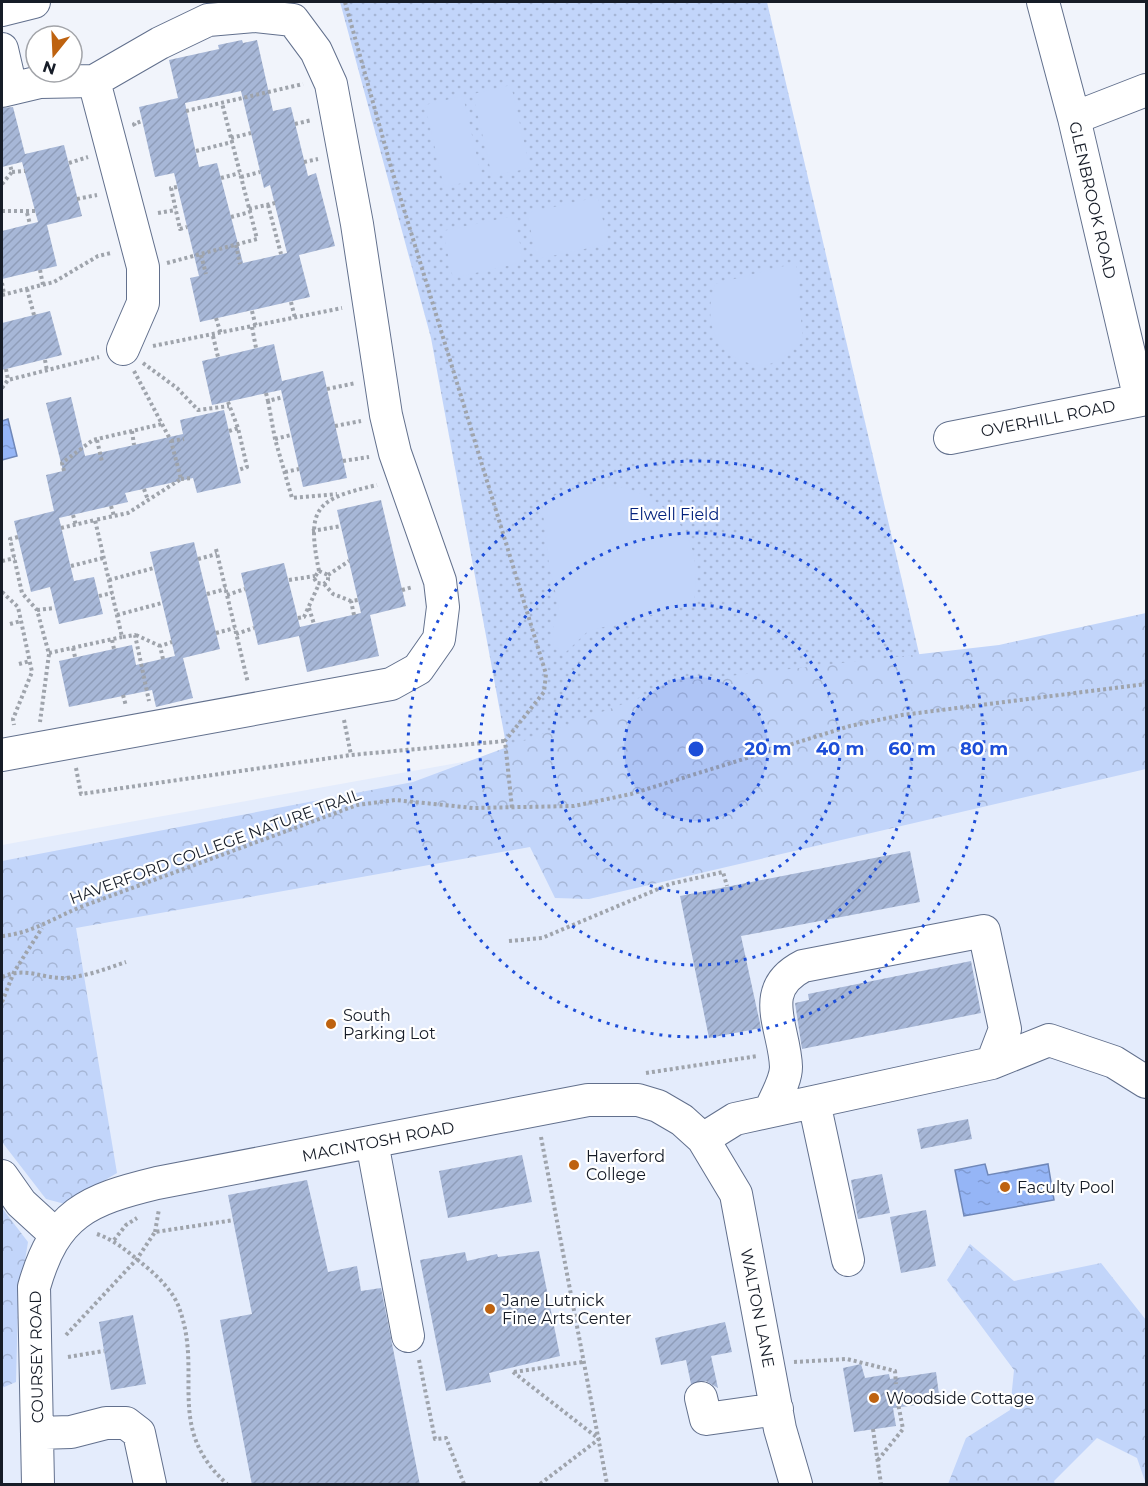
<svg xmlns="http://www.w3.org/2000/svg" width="1148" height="1486" font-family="Montserrat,sans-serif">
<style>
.built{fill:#e4ecfc}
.grass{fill:url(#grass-dots)}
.forest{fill:url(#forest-crowns)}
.garden{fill:#c2d5fa}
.water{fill:url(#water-ripples);stroke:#6f87b8;stroke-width:1.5}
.building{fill:url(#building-hatch);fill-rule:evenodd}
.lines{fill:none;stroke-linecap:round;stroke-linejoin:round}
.minor-casing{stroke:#62708d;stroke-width:34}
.path{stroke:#9fa4ac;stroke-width:4;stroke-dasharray:3 3;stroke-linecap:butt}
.minor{stroke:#fff;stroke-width:32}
.ring{fill:none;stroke:#1d4ed8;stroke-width:3;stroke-dasharray:3 6}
.poi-dot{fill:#be620f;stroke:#fff;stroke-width:2}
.labels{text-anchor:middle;stroke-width:4.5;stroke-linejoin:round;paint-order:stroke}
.street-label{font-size:16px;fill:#161c27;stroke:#fff}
.park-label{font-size:16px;fill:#05237d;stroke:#fff}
.poi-label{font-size:16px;fill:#161c27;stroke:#fff;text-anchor:start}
.centre{fill:#1d4ed8;stroke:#fff;stroke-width:3}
.ring-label{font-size:18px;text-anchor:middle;font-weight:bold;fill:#1d4ed8;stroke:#fff;stroke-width:4.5;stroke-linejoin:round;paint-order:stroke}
</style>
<defs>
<pattern id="grass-dots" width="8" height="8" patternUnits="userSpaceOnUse" patternTransform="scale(1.5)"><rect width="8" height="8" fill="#c2d5fa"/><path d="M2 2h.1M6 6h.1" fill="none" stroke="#a6b6d6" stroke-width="1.8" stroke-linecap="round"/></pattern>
<pattern id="forest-crowns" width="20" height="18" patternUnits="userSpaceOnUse" patternTransform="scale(1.5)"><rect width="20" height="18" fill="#c2d5fa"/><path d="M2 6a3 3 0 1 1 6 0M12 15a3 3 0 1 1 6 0" fill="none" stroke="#a6b6d6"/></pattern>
<pattern id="water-ripples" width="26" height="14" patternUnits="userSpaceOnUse" patternTransform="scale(1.5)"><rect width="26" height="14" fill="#95b5f6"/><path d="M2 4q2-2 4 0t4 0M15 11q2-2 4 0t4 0" fill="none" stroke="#809bd3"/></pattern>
<pattern id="building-hatch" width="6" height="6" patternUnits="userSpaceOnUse" patternTransform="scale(1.5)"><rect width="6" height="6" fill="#a7b7d7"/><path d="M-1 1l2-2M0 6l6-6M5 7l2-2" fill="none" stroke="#8f9db9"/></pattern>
</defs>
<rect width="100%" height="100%" fill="#f1f4fb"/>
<path class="built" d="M1146 639V1484H2V845Z"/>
<path class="grass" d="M340 2H767L925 679 508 755 431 338Z"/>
<path class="forest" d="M1146 613V769L589 899 555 898 530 847 76 928 117 1173 65 1204 46 1199 2 1142V861L413 782 685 681 999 645Z
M2 1208 28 1242 18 1304 16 1382 2 1388Z
M970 1244 1014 1281 1101 1263 1146 1320V1484L1137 1458 1097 1438 1054 1481 1055 1484H948L966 1438 1010 1410 1014 1370 947 1280Z"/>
<path class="garden" d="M511 85 530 168 492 176 473 94Z
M463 96 482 179 444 187 425 105Z
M598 197 608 244 537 259 527 213Z
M514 216 524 262 453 278 443 231Z
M796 263 803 342C792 350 780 361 767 365 759 367 748 363 740 360 710 347 705 312 715 284Z
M603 485C644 486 687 515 694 557 697 573 695 588 694 604L588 631 565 653 549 642 559 608 549 565 542 504C558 489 582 488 603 485Z"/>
<path class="water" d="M8 419 17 456 2 460V421Z
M985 1164 988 1175 1048 1164 1054 1200 964 1216 955 1170Z"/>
<path class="building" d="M242 40 243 43 257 40 273 111 291 107 308 176 316 173 335 246 299 255 310 297 200 322 190 278 199 276 174 173 155 177 139 107 178 98 169 60 219 49 218 45ZM241 91 264 188 270 185 287 253 243 263 217 163 199 167 185 103Z
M13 107 25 154 64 145 82 216 47 225 57 266 2 279V231L38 222 22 162 2 167V108Z
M50 311 62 355 2 370V323Z
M274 344 282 381 323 371 347 478 303 487 281 390 212 405 202 361Z
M71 397 85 456 183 434 180 420 224 410 241 483 197 493 193 478 125 493 128 502 59 518 74 581 94 577 103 614 59 624 50 587 31 592 14 521 54 511 46 475 63 471 46 403Z
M381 500 406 606 370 615 379 656 307 672 299 636 258 645 241 573 284 563 300 627 361 613 337 510Z
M194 542 220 649 183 658 193 698 156 707 152 690 69 707 59 661 132 645 136 665 175 656 150 552Z
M910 851 920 902 741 936 761 1028 709 1038 680 896Z
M971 961 981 1013 802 1049 795 1003 809 1000 808 994Z
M968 1119 972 1139 921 1149 917 1129Z
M522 1155 532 1202 448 1218 439 1171Z
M882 1174 890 1213 858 1219 851 1180Z
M307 1180 328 1272 357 1266 361 1291 381 1288 420 1485H252L220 1320 252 1314 228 1195Z
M926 1210 936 1266 901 1273 890 1217Z
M539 1251 560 1356 489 1373 491 1382 446 1391 420 1260 465 1252 467 1261 497 1254 498 1257Z
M133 1315 146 1384 111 1390 99 1322Z
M725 1322 732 1352 711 1356 718 1388 706 1381 691 1384 686 1360 661 1365 655 1338Z
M861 1364 865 1378 889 1374 890 1379 936 1372 940 1402 893 1408 896 1426 854 1432 843 1368Z"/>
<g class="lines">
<g class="minor-casing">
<path id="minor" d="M1043 2 1074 118 1140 400
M2 10 34 2
M2 49 11 88
M94 81 143 267V303L123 349
M2 91 40 82 94 81 160 43 208 20 254 16 293 20 316 51 331 84 357 224 386 415 395 453 440 581 443 607 439 639 418 669 391 684 2 755
M1074 118 1146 90
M950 438 1146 399
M814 1102 848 1260
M770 1111C775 1098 786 1081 786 1067 785 1028 756 990 803 966L984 931 1005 1029 992 1063
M703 1139 735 1119 992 1063 1049 1040 1114 1062 1146 1082
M372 1142 408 1336
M2 1176 21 1203 56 1235
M701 1398 706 1419 777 1409
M37 1433 71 1432 106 1423H126L139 1433 150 1484
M38 1484 34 1287C55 1213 87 1200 157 1183L588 1100H638L658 1106 682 1120 703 1139 736 1194 780 1429 796 1484"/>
</g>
<path class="path" d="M345 2 391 167 546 674 544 692 505 741 512 808
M186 111 303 84
M295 124 312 120
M135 126 134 124 142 121
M231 138 251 133
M196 151 232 142
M304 162 318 159
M69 163 88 157
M12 172 25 171
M241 177 260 172
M221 178 240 173
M2 184 12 172 10 165
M177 187 171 188 180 229 187 227
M77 199 97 195
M268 205 281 254
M249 209 275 203
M2 211H35
M27 213 30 224
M158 213 176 210
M231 217 250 212
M236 245 240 264
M201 255 206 274
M167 263 257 239 222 103
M40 270 43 285
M2 283 4 294
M27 289 34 315
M2 295 54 282 98 256 111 253
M291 302 295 318
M252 311 256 327
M216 318 221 334
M252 327 256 348
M213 336 218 357
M153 346 342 308
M45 360 47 371
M143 363 177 388 198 410 229 406
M6 369 8 380
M134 371 171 441 181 479 128 513 95 520 122 637 135 635 149 701
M2 388 8 380 99 357
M327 389 356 383
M266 393 268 401 283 397
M268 401 275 439 292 498 337 494
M228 402 238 428 247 467 238 470
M335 426 361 421
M132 431 134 445
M229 431 238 428
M275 439 291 435
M97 440 102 462
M171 441 184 439
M343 461 369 457
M64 471 62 463 93 440 162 424
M285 472 299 469
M181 479 193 478
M144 489 148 500
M111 506 114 516
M73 515 76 525
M61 528 95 520
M312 531 341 526
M18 537 10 539 22 593 37 610 49 654 40 722
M216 549 248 683
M198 559 217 554
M2 561 15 558
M71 566 103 558
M319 571 328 575V580L324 584 317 583 314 578 319 571C306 507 316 499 377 485
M328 575 349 561
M109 580 154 568
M289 580 315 576
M324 584 333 594 351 601
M402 590 413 587
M2 592 18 607 32 672 13 719 14 725
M207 594 226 589
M227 595 245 589
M99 596 112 593
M309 608 314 624
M37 610 55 608
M117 615 162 603
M354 615 351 601 358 600
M298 618 304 617 319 584
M10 624 21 621
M216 633 235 628
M236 634 254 628
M136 635 160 646
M112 640 114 649
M73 648 75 657
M49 653 122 637
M163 659 160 646 172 642
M19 664 30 661
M123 695 126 706
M344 720 351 755
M76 768 81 794 351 755 505 741
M2 936C34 933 56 916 86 905L357 805 395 800 473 808 574 806 631 794 850 726 902 715 1146 684
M509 941 542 938 670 884 723 872 727 886
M2 977C27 966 41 979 66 978 87 976 106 969 126 962
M2 1002 14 972 42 928
M646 1073 758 1056
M541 1137 607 1484
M155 1232 159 1209
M97 1234C114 1240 126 1250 139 1261 153 1272 171 1288 178 1305 205 1373 163 1426 227 1484
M114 1240 126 1225 137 1218
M66 1335 137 1259 155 1232 234 1220
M68 1357 104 1351
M419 1360 435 1439 446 1438 464 1484
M794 1362 847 1359 895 1371 896 1384
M513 1372 599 1439 540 1484
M514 1372 583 1362
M873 1429 881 1484
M878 1460 903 1429 897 1398"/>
<use href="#minor" class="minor"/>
</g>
<circle cx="696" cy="749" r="72" fill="#1d4ed8" fill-opacity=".12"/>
<g class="ring">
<circle cx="696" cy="749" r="72"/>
<circle cx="696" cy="749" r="144"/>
<circle cx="696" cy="749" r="216"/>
<circle cx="696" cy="749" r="288"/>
</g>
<g class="poi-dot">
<circle cx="331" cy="1024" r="6"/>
<circle cx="574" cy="1165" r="6"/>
<circle cx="1005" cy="1187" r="6"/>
<circle cx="490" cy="1309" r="6"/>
<circle cx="874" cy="1398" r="6"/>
</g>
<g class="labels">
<g class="street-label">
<text transform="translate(1093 200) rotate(77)" y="6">GLENBROOK ROAD</text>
<text transform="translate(1048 418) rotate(-11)" y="6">OVERHILL ROAD</text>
<text transform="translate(215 846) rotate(-20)" y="6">HAVERFORD COLLEGE NATURE TRAIL</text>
<text transform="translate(378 1141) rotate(-11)" y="6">MACINTOSH ROAD</text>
<text transform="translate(758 1308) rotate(79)" y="6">WALTON LANE</text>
<text transform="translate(36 1357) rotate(-91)" y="6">COURSEY ROAD</text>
</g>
<g class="park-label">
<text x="674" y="520">Elwell Field</text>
</g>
<g class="poi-label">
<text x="343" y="1021">South<tspan x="343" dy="18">Parking Lot</tspan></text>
<text x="586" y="1162">Haverford<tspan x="586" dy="18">College</tspan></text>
<text x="1017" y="1193">Faculty Pool</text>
<text x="502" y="1306">Jane Lutnick<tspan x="502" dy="18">Fine Arts Center</tspan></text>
<text x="886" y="1404">Woodside Cottage</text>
</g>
</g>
<circle cx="696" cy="749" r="9" class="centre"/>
<g class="ring-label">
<text x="768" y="755">20 m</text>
<text x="840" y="755">40 m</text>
<text x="912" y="755">60 m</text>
<text x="984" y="755">80 m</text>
</g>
<rect width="1148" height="1486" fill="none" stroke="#161c27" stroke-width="6"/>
<g transform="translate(54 54) rotate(198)"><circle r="28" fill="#ffffff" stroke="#a2a4a9" stroke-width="1.5"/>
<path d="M0-4.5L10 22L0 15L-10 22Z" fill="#be620f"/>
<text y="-9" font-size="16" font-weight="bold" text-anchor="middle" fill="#161c27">N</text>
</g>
</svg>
